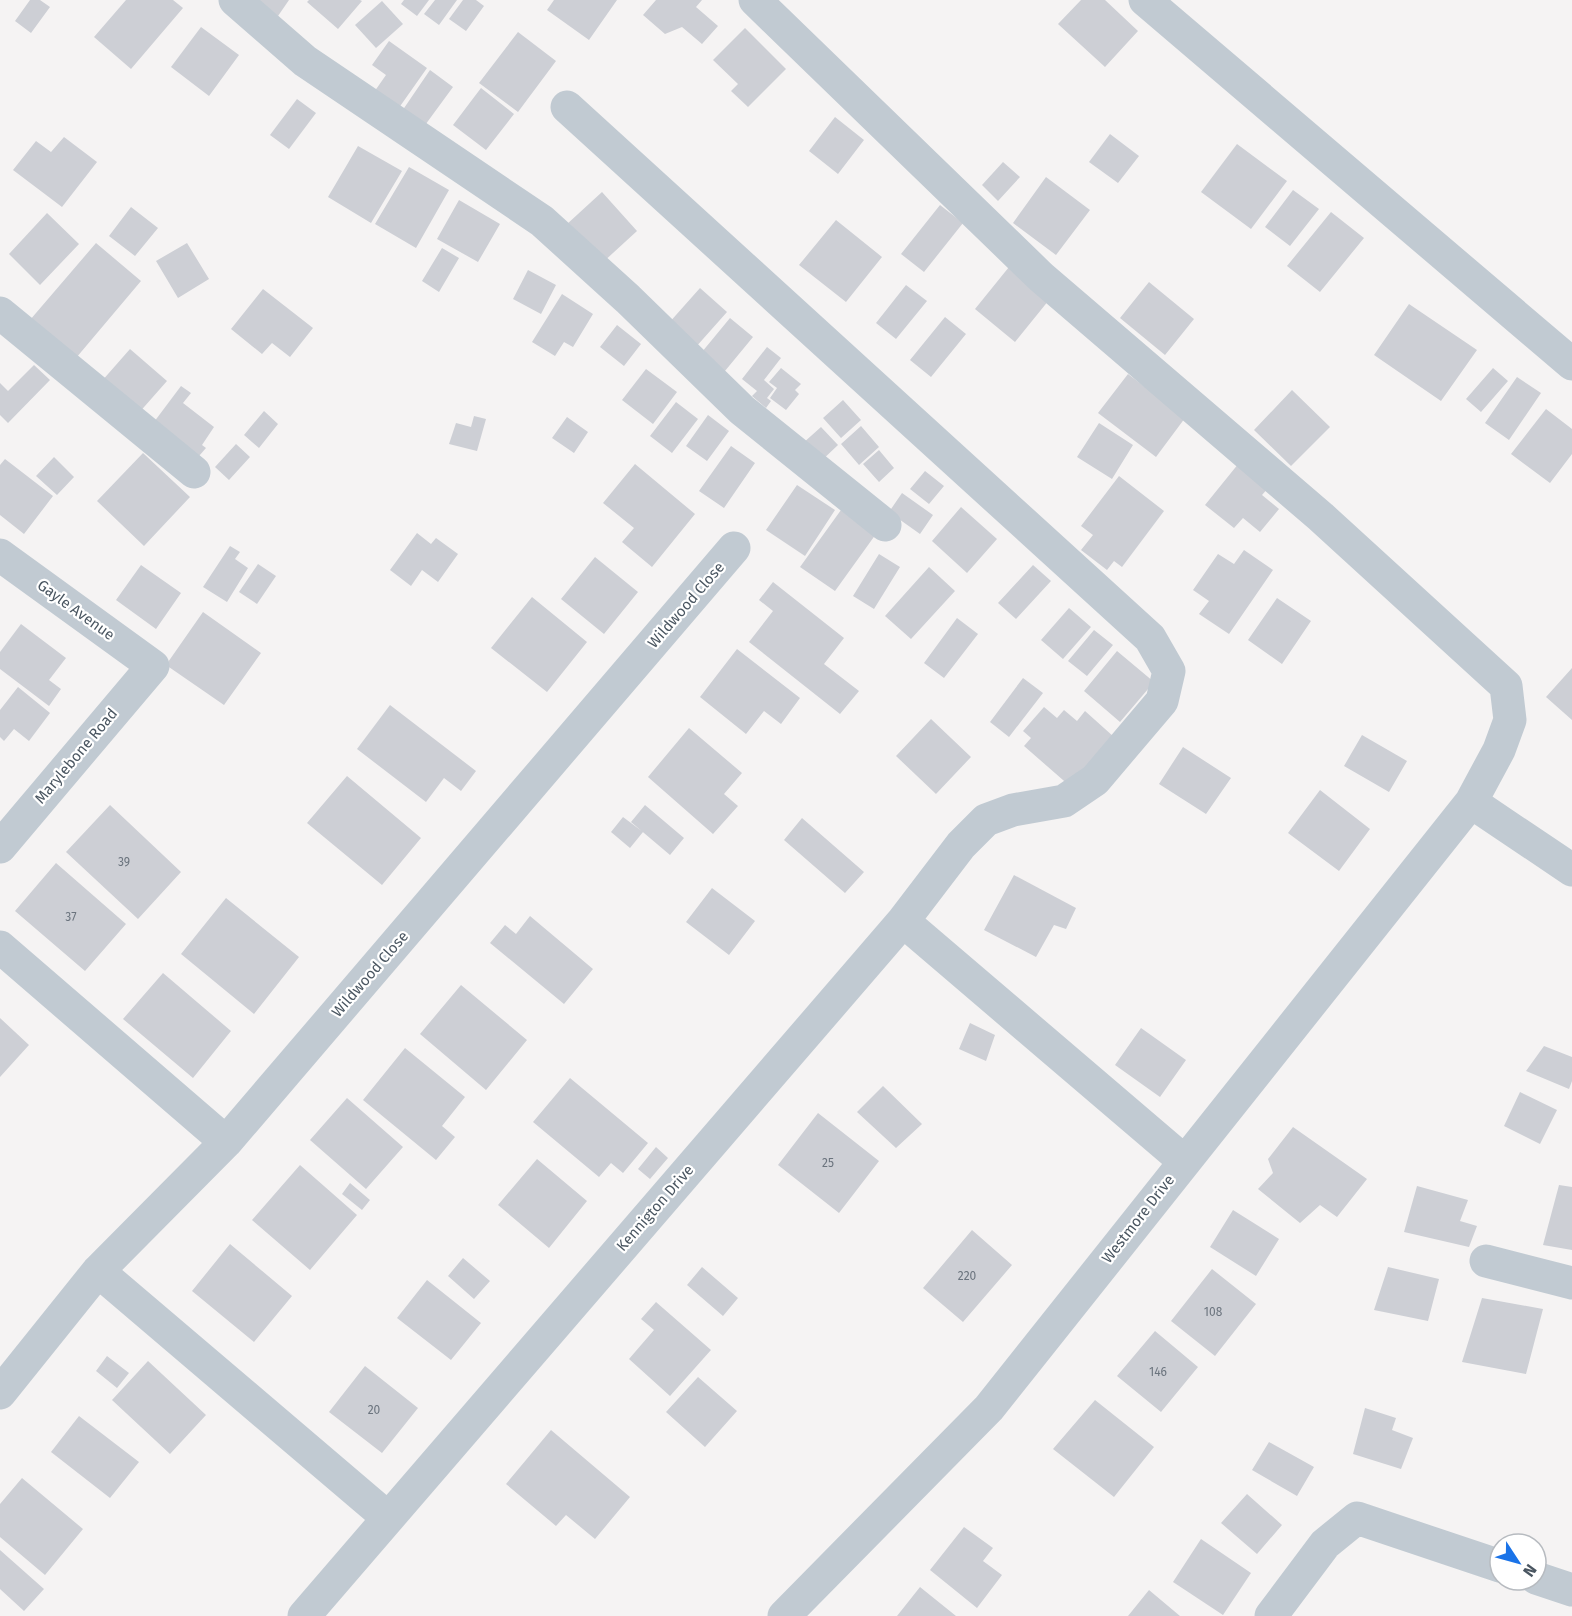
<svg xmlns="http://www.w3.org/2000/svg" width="1572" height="1616" font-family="'Fira Sans',sans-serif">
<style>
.building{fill:#cdcfd5}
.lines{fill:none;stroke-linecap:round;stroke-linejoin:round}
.minor{stroke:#c1cad2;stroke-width:33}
.labels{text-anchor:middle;stroke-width:4.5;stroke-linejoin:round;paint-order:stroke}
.number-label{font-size:12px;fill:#6b747e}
.street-label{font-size:15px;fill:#4a5661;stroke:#fff}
</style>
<rect width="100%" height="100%" fill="#f5f3f3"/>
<path class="building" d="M30 0H40L50 7 31 33 15 21Z
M126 0H173L183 8 131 69 94 37Z
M257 0H289L278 16Z
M309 0H360L362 1 338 29 307 2Z
M404 0H429L417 16 401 4Z
M435 0H457L439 25 424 14Z
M463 0H476L484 6 466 31 449 19Z
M554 0H617L589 40 547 10Z
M656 0H702L696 7 718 26 702 44 682 27 665 34 643 15Z
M1081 0H1105L1138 31 1105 67 1058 24Z
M382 1 403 24 376 48 355 25Z
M201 27 239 55 209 96 171 67Z
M745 28 786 69 748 107 731 91 738 84 713 60Z
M518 32 556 61 518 112 479 83Z
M389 41 427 68 396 112 372 95 386 75 372 65Z
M430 70 453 87 420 132 398 117Z
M481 88 514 114 486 150 453 125Z
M297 99 316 113 289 149 270 135Z
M835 117 864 140 838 174 809 151Z
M1110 134 1139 156 1118 183 1089 162Z
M64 137 97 162 62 207 13 170 36 141 51 152Z
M1237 144 1287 181 1251 229 1201 192Z
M358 146 402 171 371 223 328 197Z
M1003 162 1020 177 998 201 982 185Z
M409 167 449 190 416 248 375 224Z
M1046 177 1090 210 1056 255 1013 223Z
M1293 190 1319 209 1290 246 1265 227Z
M602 192 637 231 601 264 566 225Z
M459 200 500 224 478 262 437 239Z
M940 205 963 223 924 272 901 254Z
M131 207 158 228 135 256 109 236Z
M1331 212 1364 238 1320 292 1287 266Z
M47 213 79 244 40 285 9 254Z
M836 220 882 257 846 302 799 265Z
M96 243 141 281 76 358 30 320Z
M187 243 209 279 178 298 156 261Z
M442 248 459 258 439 292 422 281Z
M1009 267 1049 300 1015 342 975 309Z
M528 270 556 285 541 314 513 299Z
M1149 282 1194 319 1165 355 1120 318Z
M906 285 927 301 896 339 876 323Z
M700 288 727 312 695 348 668 324Z
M263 289 313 328 290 357 272 343 262 354 231 329Z
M562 294 593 314 573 347 564 342 555 356 532 342Z
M1409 304 1477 350 1441 401 1374 355Z
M945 317 966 334 931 377 910 360Z
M730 318 753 337 720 377 697 358Z
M617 325 641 344 624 366 600 347Z
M767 347 781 358 764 380 774 389 767 398 771 401 766 408 752 396 757 391 742 379Z
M130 349 167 381 137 415 101 382Z
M34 365 50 380 8 423 0 415V383L8 391Z
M781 368 801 384 795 390 799 394 786 410 770 398 777 388 769 382Z
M1493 368 1508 381 1481 412 1466 399Z
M646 369 677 392 653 424 622 400Z
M1128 374 1185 418 1156 457 1098 413Z
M1517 377 1541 393 1509 440 1485 423Z
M181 386 191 393 183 403 214 427 202 445 206 448 199 456 154 422Z
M1292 390 1330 427 1291 466 1254 430Z
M843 400 861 420 841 438 823 418Z
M676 402 698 419 672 453 650 436Z
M1546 409 1572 429V454L1550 483 1511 454Z
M264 411 278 424 259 448 244 435Z
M708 415 729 431 707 461 686 446Z
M474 416 486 419 477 451 449 444 456 423 471 427Z
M567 417 588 432 574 453 552 438Z
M1099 423 1133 445 1112 479 1077 457Z
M861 426 879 447 859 465 841 444Z
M821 427 838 445 819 463 802 444Z
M236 444 250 457 229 480 215 467Z
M731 446 755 463 724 508 699 491Z
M879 450 894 468 879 482 863 464Z
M143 453 190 497 144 546 97 501Z
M54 457 74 477 57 495 36 476Z
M5 459 53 496 24 534 0 515V465Z
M1239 463 1269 487 1262 495 1279 509 1260 532 1243 518 1234 528 1205 505Z
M635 464 695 514 652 567 622 542 634 528 603 503Z
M925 471 944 486 929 504 910 489Z
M1119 476 1164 511 1122 567 1114 561 1107 570 1081 550 1093 535 1081 526Z
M797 485 835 510 805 556 766 530Z
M902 493 933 515 920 534 889 512Z
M961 507 997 539 967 573 932 541Z
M841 510 876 534 835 591 800 567Z
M417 533 431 544 436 538 458 554 438 582 422 570 411 586 390 570Z
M230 546 240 552 235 559 248 568 227 602 203 587Z
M1244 550 1273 570 1229 634 1199 614 1209 601 1193 590 1218 554 1234 564Z
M879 554 900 567 874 609 853 596Z
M595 557 638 592 604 634 561 599Z
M258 564 276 576 257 604 239 592Z
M141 565 181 593 156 629 116 600Z
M1033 565 1051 581 1016 619 998 603Z
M929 567 955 591 911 639 885 616Z
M773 582 844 638 824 664 859 691 840 714 749 642 773 611 759 600Z
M532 597 587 642 547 692 491 648Z
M1277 598 1311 621 1282 664 1248 640Z
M1069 608 1091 627 1063 659 1041 640Z
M203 612 261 653 224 705 166 665Z
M957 618 978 634 944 678 924 663Z
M21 624 66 658 49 680 61 689 49 706 0 669V652Z
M1094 630 1113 645 1087 676 1068 661Z
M737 649 800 698 781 724 764 711 746 734 700 697Z
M1117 651 1154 682 1120 722 1084 691Z
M1572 668V720L1546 697Z
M1023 678 1043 693 1009 737 990 722Z
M18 687 50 713 29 741 14 729 4 741 0 737V710Z
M390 705 476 771 461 791 444 778 426 802 357 749Z
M1044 707 1057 718 1064 710 1077 721 1085 711 1114 737 1071 787 1024 746 1031 738 1023 731Z
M931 719 971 757 936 794 896 756Z
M689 728 742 773 724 794 738 806 713 834 648 777Z
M1362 735 1407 761 1389 792 1344 766Z
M1183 747 1231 778 1206 814 1159 784Z
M347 776 421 838 382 885 307 823Z
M1320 790 1370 829 1339 871 1288 833Z
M110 805 181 872 138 919 66 852Z
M645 805 684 838 670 855 631 822Z
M623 817 643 832 630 848 611 832Z
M802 818 864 872 845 893 784 840Z
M56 863 126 924 85 971 15 911Z
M1014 875 1076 908 1066 929 1054 925 1036 957 984 930Z
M712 888 755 921 729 955 686 922Z
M226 898 299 957 254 1014 181 954Z
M530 916 593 969 564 1004 490 943 505 925 516 934Z
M163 973 231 1031 193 1078 123 1019Z
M461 985 527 1040 486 1090 420 1034Z
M0 1018 29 1045 0 1077Z
M970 1023 995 1035 986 1061 959 1049Z
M1141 1028 1186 1060 1160 1097 1115 1065Z
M1544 1046 1572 1057V1081L1569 1089 1526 1071Z
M405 1048 465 1097 442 1126 455 1137 436 1160 363 1100Z
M570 1078 648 1143 623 1173 611 1163 599 1177 533 1122Z
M883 1086 922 1124 896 1148 857 1112Z
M1520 1092 1557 1110 1540 1144 1504 1126Z
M347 1098 403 1147 366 1189 310 1140Z
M818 1113 879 1161 839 1213 778 1165Z
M1293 1127 1367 1179 1337 1217 1320 1205 1300 1223 1258 1189 1273 1173 1268 1159Z
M656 1147 668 1158 650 1179 638 1169Z
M537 1159 587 1201 549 1248 498 1205Z
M300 1165 357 1215 310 1270 252 1220Z
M350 1183 370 1200 362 1210 342 1194Z
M1559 1185 1572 1187V1250L1543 1245Z
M1417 1186 1468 1200 1460 1221 1477 1226 1469 1247 1404 1232Z
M1233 1210 1279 1239 1256 1276 1210 1247Z
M972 1230 1012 1265 963 1322 923 1288Z
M230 1244 292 1296 254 1342 192 1291Z
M463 1258 490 1281 474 1299 448 1276Z
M702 1267 738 1298 723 1316 687 1285Z
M1388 1267 1439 1279 1428 1321 1374 1310Z
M1212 1269 1256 1304 1215 1356 1171 1321Z
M427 1280 481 1323 451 1360 397 1318Z
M1482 1298 1543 1309 1526 1374 1462 1362Z
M656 1302 711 1350 670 1396 629 1359 654 1330 641 1319Z
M1155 1331 1198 1367 1161 1412 1117 1376Z
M107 1356 129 1373 117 1388 96 1371Z
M148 1361 206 1415 170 1454 112 1400Z
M365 1366 418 1408 382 1453 329 1412Z
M698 1377 737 1411 705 1447 666 1412Z
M1095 1400 1154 1447 1114 1497 1053 1449Z
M1365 1408 1396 1418 1392 1430 1413 1438 1401 1469 1353 1454Z
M79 1416 139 1462 110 1498 51 1452Z
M551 1430 630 1497 595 1539 566 1515 556 1526 506 1484Z
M1269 1442 1314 1467 1297 1496 1252 1470Z
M22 1478 83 1529 45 1575 0 1537V1504Z
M1247 1494 1282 1525 1257 1554 1221 1523Z
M964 1527 993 1548 983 1561 1002 1575 977 1608 930 1570Z
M1201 1539 1251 1573 1223 1615 1173 1582Z
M0 1550 44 1589 24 1611 0 1589Z
M920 1587 956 1616H897Z
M1149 1590 1180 1616H1128Z"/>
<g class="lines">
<path class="minor" d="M235 0 305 61 542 221 628 299 742 410 885 525
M755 0 1041 277 1321 517 1506 686 1510 720 1499 750 1471 802 989 1408 784 1616
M1145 0 1572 364
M0 313 194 472
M0 555 153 666 0 847
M1471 802 1572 870
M903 921 1184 1161
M0 947 226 1142
M1486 1261 1572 1283
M98 1271 387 1517
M0 1393 98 1271 226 1142 734 548
M1536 1578 1572 1590
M304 1616 903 921 961 845 986 820 1013 810 1064 801 1095 780 1162 701 1169 671 1150 638 567 107
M1271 1616 1325 1544 1357 1518 1500 1566"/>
</g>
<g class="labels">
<g class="number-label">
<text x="124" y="866">39</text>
<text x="71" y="921">37</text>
<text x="828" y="1167">25</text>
<text x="967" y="1280">220</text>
<text x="1213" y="1316">108</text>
<text x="1158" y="1376">146</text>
<text x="374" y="1414">20</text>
</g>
<g class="street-label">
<text transform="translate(686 605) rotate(-49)" y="5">Wildwood Close</text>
<text transform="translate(76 610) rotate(36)" y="5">Gayle Avenue</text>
<text transform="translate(76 756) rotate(-50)" y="5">Marylebone Road</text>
<text transform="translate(370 974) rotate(-49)" y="5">Wildwood Close</text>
<text transform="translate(655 1208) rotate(-49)" y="5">Kennigton Drive</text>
<text transform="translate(1138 1219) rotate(-52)" y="5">Westmore Drive</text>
</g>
</g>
<g transform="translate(1518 1562) rotate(126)"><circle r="28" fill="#ffffff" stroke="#b7bbc0" stroke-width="1.5"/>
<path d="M0-4.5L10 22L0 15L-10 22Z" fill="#1a73e8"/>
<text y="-9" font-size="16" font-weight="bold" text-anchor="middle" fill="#4a5661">N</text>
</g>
</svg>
